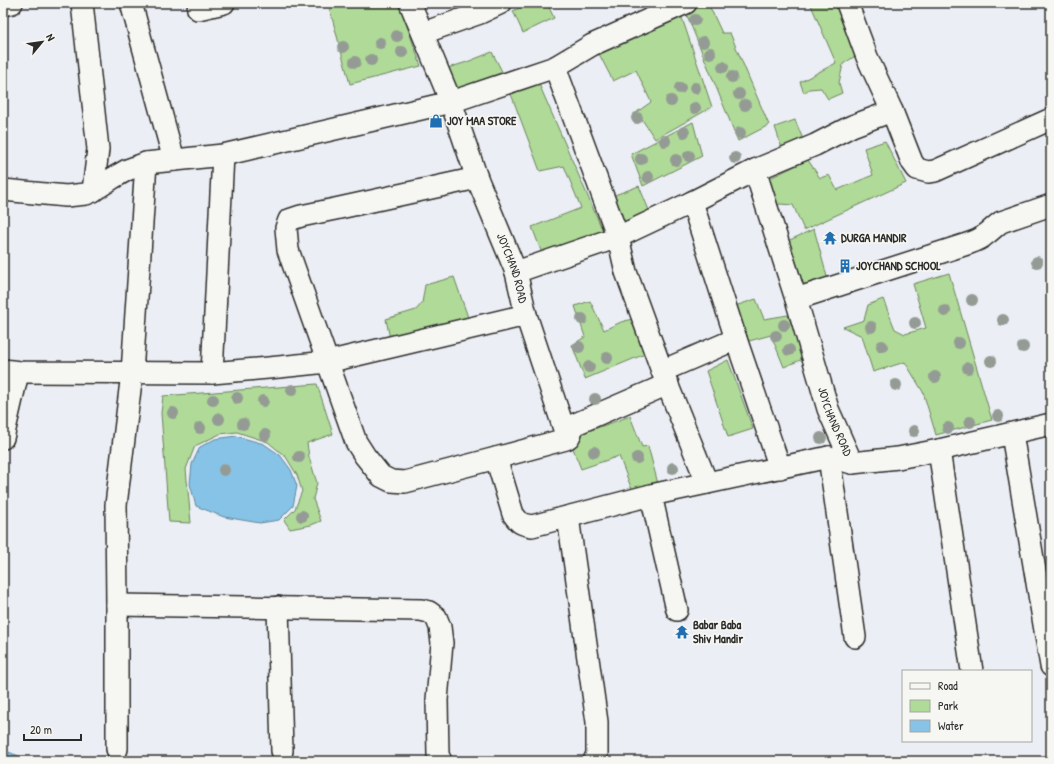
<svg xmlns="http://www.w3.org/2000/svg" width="1054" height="764" font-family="'Patrick Hand',sans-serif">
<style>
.green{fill:#afda97;stroke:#6d8261}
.water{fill:#86c3e6;stroke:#62869b}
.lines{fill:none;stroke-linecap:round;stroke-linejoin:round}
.minor-casing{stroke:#2b2b2b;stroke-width:24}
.minor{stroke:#f6f6f2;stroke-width:21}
.tree{fill:#949b94}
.labels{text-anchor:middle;stroke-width:3.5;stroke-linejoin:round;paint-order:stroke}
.poi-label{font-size:12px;font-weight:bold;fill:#2b2b2b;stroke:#f6f6f2;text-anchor:start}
.street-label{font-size:12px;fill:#2b2b2b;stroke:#f6f6f2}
</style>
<rect width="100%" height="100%" fill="#ebeef4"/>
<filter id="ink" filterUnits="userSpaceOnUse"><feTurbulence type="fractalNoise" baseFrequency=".025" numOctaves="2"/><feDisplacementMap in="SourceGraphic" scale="8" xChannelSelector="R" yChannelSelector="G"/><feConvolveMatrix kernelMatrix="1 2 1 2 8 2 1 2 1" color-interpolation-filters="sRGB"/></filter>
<g filter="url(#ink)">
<path class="green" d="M328 3H399L421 66 350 84Z
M529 3H547L554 18 523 33 513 11Z
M699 3H708L722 33H730L769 125 738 141 684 8Z
M810 3H835L857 55 843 64 839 83 842 93 828 99 821 88 809 89 804 93 800 82 836 63Z
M679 9 712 107 655 139 637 112 651 102 636 70 613 81 597 50Z
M492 52 507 81 445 104 435 72 467 62Z
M539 84 606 238 546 264 532 227 581 208 564 166 540 171 511 94Z
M795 120 805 144 783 151 775 127Z
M693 122 702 156 643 186 631 154Z
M885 141 906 183 804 230 793 205 780 204 766 211 757 184 808 160 820 178 829 175 837 190 873 175 864 148Z
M639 186 651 215 624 229 612 196Z
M814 229 829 284 798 294 781 244Z
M949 273 992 420 936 435 923 392 905 362 873 372 862 336 843 327 864 320 868 305 883 299 895 329 905 334 926 328 913 284Z
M454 277 470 323 391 344 386 319 416 310 422 303 425 285Z
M756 299 764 319 788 315 805 358 784 367 771 335 749 341 740 335 726 309Z
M590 301 604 330 621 322 632 319 645 354 585 379 572 345 585 337 575 306Z
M728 360 753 429 728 437 706 371Z
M317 384 333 434 307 443 309 457 317 483 313 499 321 521 311 525 290 529 284 520 295 509 302 491 297 475 286 457 268 442 237 432 220 434 195 446 186 469 191 523 169 522 161 413 163 396Z
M630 416 642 447 648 446 661 495 637 503 619 456 581 469 569 438Z"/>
<path class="water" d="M236 436 264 444 280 455 291 470 297 486 293 506 279 520 260 523 224 517 196 506 190 484 192 464 200 447 215 439Z
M3 750 32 761H3Z"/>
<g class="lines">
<g class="minor-casing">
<g id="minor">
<path d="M82 3 98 149 93 191"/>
<path d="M131 3 174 160"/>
<path d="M410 3 451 102 555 67 592 45 686 3"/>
<path d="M847 3 867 57 892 111 912 162 917 169 928 172 935 171 1051 119"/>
<path d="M3 5 12 3"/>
<path d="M198 9 224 3"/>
<path d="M423 33 480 13 501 3"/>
<path d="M555 67 618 237 692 202 755 170 815 145 852 126 892 111"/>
<path id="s1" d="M755 170 796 299 828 409 852 463"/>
<path d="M477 178 335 209 301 216 289 220 286 228 288 250 356 442 365 456 381 476 391 481 405 482 496 458 513 514C520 524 521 524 532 526L651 495 829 457 852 463 898 458 939 450 1051 424"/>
<path id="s2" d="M3 190 66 196 86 194 93 191 113 178 127 170 146 163 223 155 451 102 477 178 516 272 526 315 564 429 571 433 569 437 566 439 496 458"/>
<path d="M692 202 736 339 780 468"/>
<path d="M516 272 618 237 626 272 662 371 707 483"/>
<path d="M796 299 967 244C973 242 980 240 985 235 991 231 995 226 1001 222L1051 205"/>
<path d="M3 370 20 372 212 373 279 367 327 362 526 315"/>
<path d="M662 371 736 339"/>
<path d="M212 373 223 155"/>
<path d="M564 429 668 384"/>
<path d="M1012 434 1051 666"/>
<path d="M3 438 17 377 20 372"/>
<path d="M939 450 972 671"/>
<path d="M829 457 855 637"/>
<path d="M651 495 677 610"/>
<path d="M568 517 597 722V754L594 761"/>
<path d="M117 605 421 610 429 612 436 617 440 627 442 643 437 700 438 755 441 761"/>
<path d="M278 607 282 751"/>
<path d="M117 749V605L116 505 132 373 146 163"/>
</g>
</g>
<use href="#minor" class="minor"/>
</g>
<g class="tree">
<circle cx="695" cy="20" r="6"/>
<circle cx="397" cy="36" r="6"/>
<circle cx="703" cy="42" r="6"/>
<circle cx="380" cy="43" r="6"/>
<circle cx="343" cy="47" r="6"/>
<circle cx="402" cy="52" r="6"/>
<circle cx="710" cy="53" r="6"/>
<circle cx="371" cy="60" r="6"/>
<circle cx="355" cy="62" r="6"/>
<circle cx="723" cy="67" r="6"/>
<circle cx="732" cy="77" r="6"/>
<circle cx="680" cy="88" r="6"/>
<circle cx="695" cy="88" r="6"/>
<circle cx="739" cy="94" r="6"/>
<circle cx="671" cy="101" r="6"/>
<circle cx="745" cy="105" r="6"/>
<circle cx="695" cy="108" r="6"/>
<circle cx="637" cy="118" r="6"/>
<circle cx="684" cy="132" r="6"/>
<circle cx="740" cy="133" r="6"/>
<circle cx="665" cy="141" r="6"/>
<circle cx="689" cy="156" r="6"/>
<circle cx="735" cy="158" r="6"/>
<circle cx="641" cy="159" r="6"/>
<circle cx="676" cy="160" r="6"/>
<circle cx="648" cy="177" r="6"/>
<circle cx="1037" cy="262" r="6"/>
<circle cx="972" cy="300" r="6"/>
<circle cx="945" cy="311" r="6"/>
<circle cx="582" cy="319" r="6"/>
<circle cx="1003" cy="320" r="6"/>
<circle cx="915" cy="323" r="6"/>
<circle cx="784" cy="325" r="6"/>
<circle cx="871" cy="327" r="6"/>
<circle cx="776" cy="336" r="6"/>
<circle cx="959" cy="343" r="6"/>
<circle cx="882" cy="346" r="6"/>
<circle cx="579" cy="347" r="6"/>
<circle cx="1023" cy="347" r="6"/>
<circle cx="789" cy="350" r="6"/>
<circle cx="607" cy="358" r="6"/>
<circle cx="991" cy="361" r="6"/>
<circle cx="589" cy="367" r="6"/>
<circle cx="968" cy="368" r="6"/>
<circle cx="935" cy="377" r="6"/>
<circle cx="896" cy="385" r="6"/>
<circle cx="292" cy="390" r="6"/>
<circle cx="237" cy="398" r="6"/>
<circle cx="595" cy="399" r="6"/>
<circle cx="213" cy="400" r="6"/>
<circle cx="263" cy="401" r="6"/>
<circle cx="173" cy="413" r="6"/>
<circle cx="998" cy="416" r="6"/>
<circle cx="219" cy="419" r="6"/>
<circle cx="970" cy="422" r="6"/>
<circle cx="243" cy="424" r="6"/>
<circle cx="200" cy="428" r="6"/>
<circle cx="948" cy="428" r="6"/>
<circle cx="914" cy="431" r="6"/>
<circle cx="265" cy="435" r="6"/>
<circle cx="821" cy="438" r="6"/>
<circle cx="594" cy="452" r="6"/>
<circle cx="299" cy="457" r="6"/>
<circle cx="637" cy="458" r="6"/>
<circle cx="673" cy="468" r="6"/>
<circle cx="224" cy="470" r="6"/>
<circle cx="302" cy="516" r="6"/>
</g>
</g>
<defs>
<g id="shop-bare" transform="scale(1.08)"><path d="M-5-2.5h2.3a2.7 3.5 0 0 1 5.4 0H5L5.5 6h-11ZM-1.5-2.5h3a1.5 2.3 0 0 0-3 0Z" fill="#1f6fb2" stroke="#f6f6f2" stroke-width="2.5" paint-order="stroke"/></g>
<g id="temple-bare" transform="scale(1.08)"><path d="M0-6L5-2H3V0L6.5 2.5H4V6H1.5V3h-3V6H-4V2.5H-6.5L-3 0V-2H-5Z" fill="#1f6fb2" stroke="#f6f6f2" stroke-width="2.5" paint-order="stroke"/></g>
<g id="building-bare" transform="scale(1.08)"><path d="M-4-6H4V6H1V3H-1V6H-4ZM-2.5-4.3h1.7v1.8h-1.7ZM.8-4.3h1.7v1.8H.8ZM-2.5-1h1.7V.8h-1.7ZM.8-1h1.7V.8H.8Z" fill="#1f6fb2" stroke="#f6f6f2" stroke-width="2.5" paint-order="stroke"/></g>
</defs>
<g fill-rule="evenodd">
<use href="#shop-bare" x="436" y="121"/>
<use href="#temple-bare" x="830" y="238"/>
<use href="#building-bare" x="845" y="266"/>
<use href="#temple-bare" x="682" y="632"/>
</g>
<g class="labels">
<g class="poi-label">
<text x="447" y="125">JOY MAA STORE</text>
<text x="841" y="242">DURGA MANDIR</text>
<text x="856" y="270">JOYCHAND SCHOOL</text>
<text x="693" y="629">Babar Baba<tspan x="693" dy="14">Shiv Mandir</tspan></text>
</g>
<g class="street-label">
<text dy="4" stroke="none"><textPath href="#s2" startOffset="640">JOYCHAND ROAD</textPath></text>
<text dy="4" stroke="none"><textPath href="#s1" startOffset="264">JOYCHAND ROAD</textPath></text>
</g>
</g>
<rect width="1054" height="764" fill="none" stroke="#f6f6f2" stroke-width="16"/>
<rect x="8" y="8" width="1038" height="748" fill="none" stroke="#2b2b2b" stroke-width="1.5" filter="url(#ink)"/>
<rect x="902" y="670" width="130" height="72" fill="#f6f6f2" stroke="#a5a5a2"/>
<rect x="910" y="683" width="20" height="6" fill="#f6f6f2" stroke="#a5a5a2"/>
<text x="938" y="690" font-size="12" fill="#2b2b2b">Road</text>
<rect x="910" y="700" width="20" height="12" fill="#afda97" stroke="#a5a5a2"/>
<text x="938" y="710" font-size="12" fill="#2b2b2b">Park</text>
<rect x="910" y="720" width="20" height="12" fill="#86c3e6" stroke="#a5a5a2"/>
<text x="938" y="730" font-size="12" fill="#2b2b2b">Water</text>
<g transform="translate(42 42) rotate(61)" stroke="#f6f6f2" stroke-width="3" paint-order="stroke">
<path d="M0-3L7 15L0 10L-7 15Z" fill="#2b2b2b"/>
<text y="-6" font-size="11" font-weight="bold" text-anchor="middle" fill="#2b2b2b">N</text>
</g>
<path d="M24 734v6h57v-6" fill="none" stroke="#2b2b2b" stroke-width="2"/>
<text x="30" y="734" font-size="12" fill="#2b2b2b" stroke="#f6f6f2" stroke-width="3" paint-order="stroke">20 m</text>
</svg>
